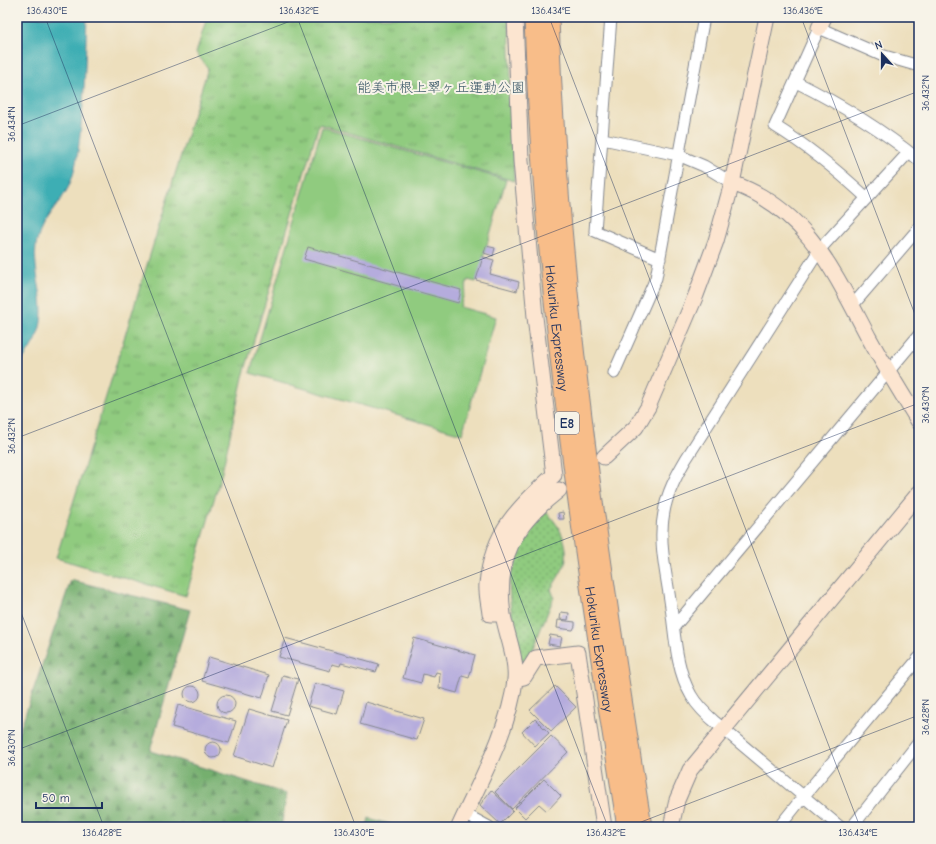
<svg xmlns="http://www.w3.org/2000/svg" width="936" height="844" font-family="'Comic Neue','Klee One',sans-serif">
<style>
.grass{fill:url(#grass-dots);stroke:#567d6e}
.forest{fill:url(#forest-firs);stroke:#486f66}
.park{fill:url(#park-tufts);stroke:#567d6e}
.garden{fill:#90cb7f;stroke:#567d6e}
.water{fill:#3daeb4;stroke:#2c6e89}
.building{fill:#b5acdd}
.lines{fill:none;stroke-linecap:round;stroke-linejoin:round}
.street-casing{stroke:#84878e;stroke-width:13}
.secondary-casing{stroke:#84878e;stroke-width:17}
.highway-casing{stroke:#84878e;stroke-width:21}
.street{stroke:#fff;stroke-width:11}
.secondary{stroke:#fce5d0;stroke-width:15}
.highway{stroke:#f8bd89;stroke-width:19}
.ticks{fill:none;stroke:#1b2f5e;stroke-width:1;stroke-opacity:0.45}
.labels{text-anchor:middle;stroke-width:4;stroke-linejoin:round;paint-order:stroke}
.shield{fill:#f7f3e8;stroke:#5d6a87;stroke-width:1}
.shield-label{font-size:13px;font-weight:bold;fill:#1b2f5e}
.park-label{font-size:14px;fill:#385666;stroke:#f7f3e8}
.street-label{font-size:14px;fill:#1b2f5e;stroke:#f7f3e8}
.neatline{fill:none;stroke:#1b2f5e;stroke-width:1.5}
.ticks-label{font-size:10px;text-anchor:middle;fill:#1b2f5e}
</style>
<defs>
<pattern id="grass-dots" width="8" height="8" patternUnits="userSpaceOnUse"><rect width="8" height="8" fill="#90cb7f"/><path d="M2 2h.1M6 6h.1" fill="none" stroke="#75a56b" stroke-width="1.8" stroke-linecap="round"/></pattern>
<pattern id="forest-firs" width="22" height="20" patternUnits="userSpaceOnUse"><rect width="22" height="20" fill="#74af6e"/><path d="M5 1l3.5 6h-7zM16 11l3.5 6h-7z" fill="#5e8f5e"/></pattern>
<pattern id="park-tufts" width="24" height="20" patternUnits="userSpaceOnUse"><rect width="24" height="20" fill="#90cb7f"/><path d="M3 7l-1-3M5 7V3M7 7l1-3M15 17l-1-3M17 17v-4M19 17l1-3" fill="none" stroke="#75a56b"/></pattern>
</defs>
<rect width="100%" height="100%" fill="#f7f3e8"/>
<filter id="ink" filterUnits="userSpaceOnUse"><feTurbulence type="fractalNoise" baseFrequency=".025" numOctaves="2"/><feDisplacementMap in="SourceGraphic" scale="8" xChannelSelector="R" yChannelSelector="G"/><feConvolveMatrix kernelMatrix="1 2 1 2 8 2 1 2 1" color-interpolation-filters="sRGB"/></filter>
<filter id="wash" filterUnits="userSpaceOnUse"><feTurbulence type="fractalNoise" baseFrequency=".012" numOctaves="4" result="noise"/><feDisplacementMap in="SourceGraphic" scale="16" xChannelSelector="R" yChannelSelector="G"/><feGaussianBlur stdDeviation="0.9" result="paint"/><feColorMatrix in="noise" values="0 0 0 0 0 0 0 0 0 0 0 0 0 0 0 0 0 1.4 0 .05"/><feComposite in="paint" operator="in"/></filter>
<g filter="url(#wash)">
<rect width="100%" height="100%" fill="#eddfbd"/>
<path class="grass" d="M546 512C558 523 568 541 566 559 566 566 555 582 551 589L554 597 530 655 523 665C518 658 518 644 516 635 504 580 505 553 546 512Z"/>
<path class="forest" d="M71 580 190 610 150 751 287 794 281 827H17V738Z
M369 818 400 827H367Z"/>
<path class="park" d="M207 17H509L514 181 319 124 243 377 222 472 186 596 56 558 208 68 196 53Z"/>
<path class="garden" d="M322 127 506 180 476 282 468 280 460 307 496 317 462 434 250 373Z"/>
<path class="water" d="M17 17H87C85 57 85 96 80 135 78 152 76 170 69 186 60 205 42 219 37 241 34 253 36 268 38 280 46 320 43 334 17 367Z"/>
<g id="blocks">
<path class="building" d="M486 246 495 248 493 256 484 253Z
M308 247 461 290 458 303 304 259Z
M483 257 494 260 490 274 519 282 517 291 476 280Z
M563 512 564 519H559L558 513Z
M561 612 569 613 568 620 560 619Z
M558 620 575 622V626L573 630 557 628Z
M550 635 562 637 560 646 548 644Z
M285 638 379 664 376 672 341 663 340 666 332 664 330 671 279 657Z
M414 638 475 655 469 678 462 676 457 693 439 688 440 673 436 672 434 677 423 674 421 683 403 678Z
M209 657 269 675 262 698 202 681Z
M283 675 298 679 287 715 272 711Z
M315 683 344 691 337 714 308 706Z
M184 694a8 8 0 1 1 16 0a8 8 0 1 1-16 0Z
M555 686 576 707 551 731 530 710Z
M217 704a9 9 0 1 1 18 0a9 9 0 1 1-18 0Z
M366 702 424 719 417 740 360 724Z
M178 705 236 721 229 743 172 727Z
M249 709 287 720 272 768 234 756Z
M535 719 549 733 535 746 522 732Z
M551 736 568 752 512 809 495 792Z
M205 750a8 8 0 1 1 16 0a8 8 0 1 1-16 0Z
M544 779 561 796 547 811 539 804 525 818 515 808Z
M491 790 513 811 500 824 480 805Z"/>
</g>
</g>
<g filter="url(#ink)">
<use href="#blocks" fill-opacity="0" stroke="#84878e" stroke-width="1"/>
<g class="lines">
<g class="street-casing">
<path id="street" d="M611 17 595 231 660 259
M796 82C840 104 881 129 919 160
M603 139 678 155 704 166 732 183
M867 198C838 171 809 147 775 126L819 28 881 55 919 66
M852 306 919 228
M614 373 656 278 704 17
M674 627 919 335
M465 814 489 827
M779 827 803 797 919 658
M840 827 715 722C706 714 697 706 691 695 675 668 675 631 670 600 666 572 658 541 664 512 667 493 676 476 686 459L820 249 909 152
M852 827 919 742"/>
</g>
<g class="secondary-casing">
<path id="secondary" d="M819 28 824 17
M732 183C807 209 834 272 869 338 885 367 902 394 919 422
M604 457 636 427 648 407 696 295 716 241 732 183 767 17
M503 614H490C489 604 486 593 487 584 492 533 518 507 554 475L535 317 521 161 515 17
M515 679 524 677 536 658 578 653 604 827
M459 827C479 783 510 728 515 680 517 659 507 636 503 615 495 557 515 524 559 490
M671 827 677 800 690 770 919 493"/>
</g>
<g class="highway-casing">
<g id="highway">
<path id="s1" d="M534 17C543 289 584 558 627 827"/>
<path d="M549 17C558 289 599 558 642 827"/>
</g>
</g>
<use href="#street" class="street"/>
<use href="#secondary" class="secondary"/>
<use href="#highway" class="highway"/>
</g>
</g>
<path class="ticks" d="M45 17 356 827M297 17 608 827M549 17 860 827M801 17 919 325M17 126 301 17M17 438 919 91M17 602 104 827M17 750 919 403M628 827 919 715"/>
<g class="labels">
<rect class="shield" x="555" y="412" width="24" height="22" rx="3"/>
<g class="shield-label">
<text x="567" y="428">E8</text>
</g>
<g class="park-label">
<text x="441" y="92">能美市根上翠ヶ丘運動公園</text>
</g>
<g class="street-label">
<text dy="5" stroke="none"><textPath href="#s1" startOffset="312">Hokuriku Expressway</textPath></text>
<text dy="5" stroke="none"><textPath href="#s1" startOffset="636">Hokuriku Expressway</textPath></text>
</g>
</g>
<rect width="936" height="844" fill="none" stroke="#f7f3e8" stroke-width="44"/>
<g transform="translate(882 54) rotate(339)" stroke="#f7f3e8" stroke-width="3" paint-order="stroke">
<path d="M0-3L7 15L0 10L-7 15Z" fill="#1b2f5e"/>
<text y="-6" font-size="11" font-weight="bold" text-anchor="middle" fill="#1b2f5e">N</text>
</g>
<path d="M36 802v6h66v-6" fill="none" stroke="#1b2f5e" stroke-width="2"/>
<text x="42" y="802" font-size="12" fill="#1b2f5e" stroke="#f7f3e8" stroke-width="3" paint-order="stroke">50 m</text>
<rect x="22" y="22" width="892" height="800" class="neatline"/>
<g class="ticks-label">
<text x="47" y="14">136.430°E</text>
<text x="299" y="14">136.432°E</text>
<text x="551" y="14">136.434°E</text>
<text x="803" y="14">136.436°E</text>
<text transform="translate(925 93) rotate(-90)" y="4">36.432°N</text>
<text transform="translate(11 124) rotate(-90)" y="4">36.434°N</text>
<text transform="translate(925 405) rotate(-90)" y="4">36.430°N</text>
<text transform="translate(11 436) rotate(-90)" y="4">36.432°N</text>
<text transform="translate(925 717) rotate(-90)" y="4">36.428°N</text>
<text transform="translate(11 748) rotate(-90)" y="4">36.430°N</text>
<text x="102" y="836">136.428°E</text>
<text x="354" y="836">136.430°E</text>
<text x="606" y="836">136.432°E</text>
<text x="858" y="836">136.434°E</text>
</g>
</svg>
